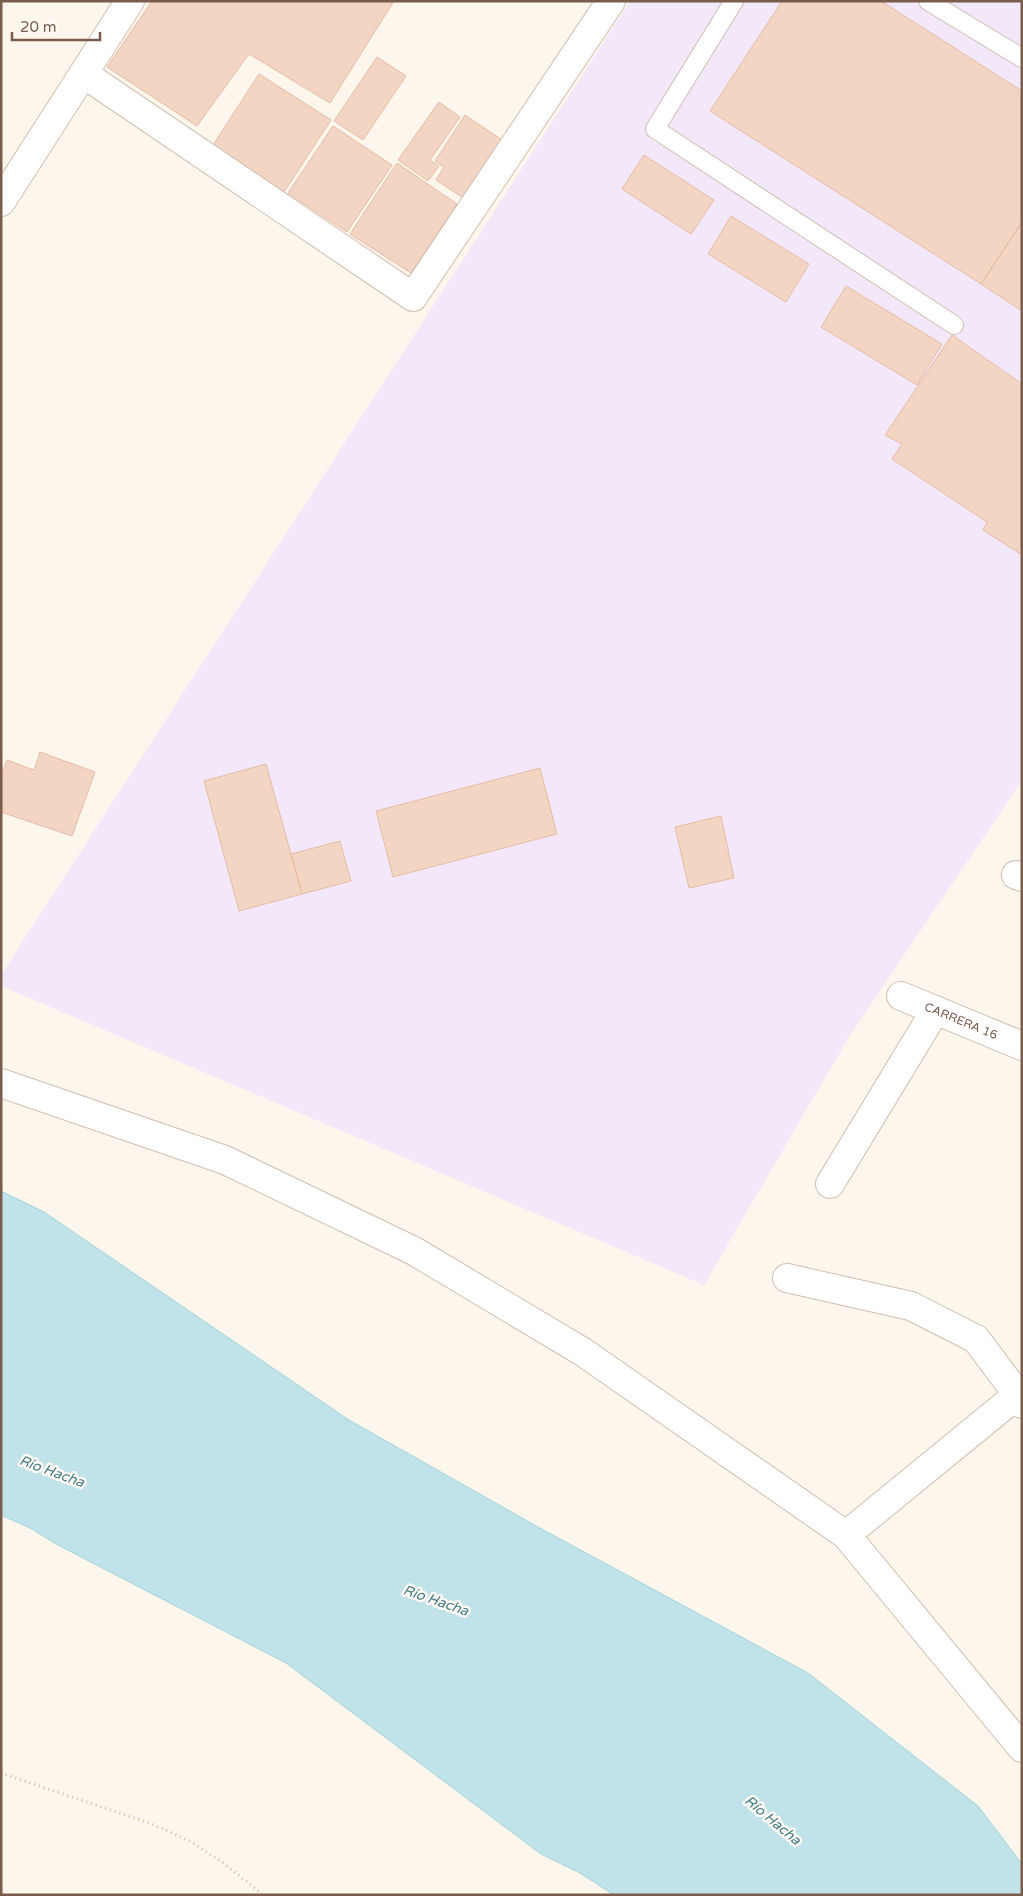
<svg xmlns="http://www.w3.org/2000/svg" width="1023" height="1896" font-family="'Varela Round',sans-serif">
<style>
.education{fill:#f3e8fa}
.water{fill:#bfe3e8;stroke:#a5d3da}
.building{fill:#f3d5c3;stroke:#e6bba3}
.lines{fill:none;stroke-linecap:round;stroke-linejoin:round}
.lane-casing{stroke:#d1beb0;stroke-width:20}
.street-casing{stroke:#d1beb0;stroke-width:30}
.secondary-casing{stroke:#d6c0b0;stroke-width:30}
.path{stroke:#d9b8a5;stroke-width:3;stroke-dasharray:1 4;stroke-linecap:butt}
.lane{stroke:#fff;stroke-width:18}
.street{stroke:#fff;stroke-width:28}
.secondary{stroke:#fff;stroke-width:28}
.labels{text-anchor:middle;stroke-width:5;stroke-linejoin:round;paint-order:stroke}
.street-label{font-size:12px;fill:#7a5c4d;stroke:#fffaf3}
.water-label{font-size:14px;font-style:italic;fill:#437c86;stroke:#fffaf3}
</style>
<rect width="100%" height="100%" fill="#fdf6ec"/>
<path class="education" d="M630 1H1022V780L849 1037 704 1285 1 986V975Z"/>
<path class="water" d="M1 1191 44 1212 349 1420 538 1527 808 1673 978 1806 1022 1864V1895H614L580 1873 541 1854 286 1663 56 1544 32 1529 1 1515Z"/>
<path class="building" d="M152 1H394L330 103 249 54 197 126 107 67Z
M782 1H881L1022 91V222L981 284 710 111Z
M377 57 406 76 363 140 334 121Z
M259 74 331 120 284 192 213 145Z
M439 102 460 117 430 160 439 166 428 181 398 160Z
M465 115 508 144 468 201 436 180 444 167 435 161Z
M333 126 392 165 347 232 288 193Z
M644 155 714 200 691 234 622 189Z
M397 163 457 204 411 273 350 234Z
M731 216 809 264 786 302 708 254Z
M1022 222V311L981 284Z
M846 286 942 344 917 385 821 327Z
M952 335 1022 384V555L983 530 987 522 892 459 902 444 885 435Z
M40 752 95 772 72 836 1 812V776L7 760 34 770Z
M266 764 302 894 239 911 204 781Z
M540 768 557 834 393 877 376 811Z
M721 816 734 878 689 888 675 827Z
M340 841 351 881 302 894 291 854Z"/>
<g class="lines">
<g class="lane-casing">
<path id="lane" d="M734 1 655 129 954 325
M928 1 1022 58"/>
</g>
<g class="street-casing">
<g id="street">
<path d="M84 74 413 297 611 1"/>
<path d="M1016 875 1022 877"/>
<path id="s1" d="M901 996 1022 1046"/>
<path d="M1 1083 225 1160 414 1251 583 1352 846 1535 1022 1748"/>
<path d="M830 1184 935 1011"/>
<path d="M787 1278 911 1306 976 1339 1018 1395 1022 1404"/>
<path d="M846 1535 1022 1391"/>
</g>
</g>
<g class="secondary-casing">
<path id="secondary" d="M1 202 130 1"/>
</g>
<path class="path" d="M1 1773 152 1824 190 1841 222 1862 263 1895"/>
<use href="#lane" class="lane"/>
<use href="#street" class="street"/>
<use href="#secondary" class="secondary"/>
</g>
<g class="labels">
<g class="street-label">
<text dy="4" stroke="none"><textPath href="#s1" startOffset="65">CARRERA 16</textPath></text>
</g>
<g class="water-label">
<text transform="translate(52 1471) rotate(20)" y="5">Río Hacha</text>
<text transform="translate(436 1600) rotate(19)" y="5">Río Hacha</text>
<text transform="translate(773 1820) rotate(40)" y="5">Río Hacha</text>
</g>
</g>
<rect width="1023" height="1896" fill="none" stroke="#7a5c4d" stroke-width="5"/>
<path d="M12 32v8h88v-8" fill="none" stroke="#7a5c4d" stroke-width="2.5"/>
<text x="20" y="32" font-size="15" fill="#7a5c4d" stroke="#fffaf3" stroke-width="4" paint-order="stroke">20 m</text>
</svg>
